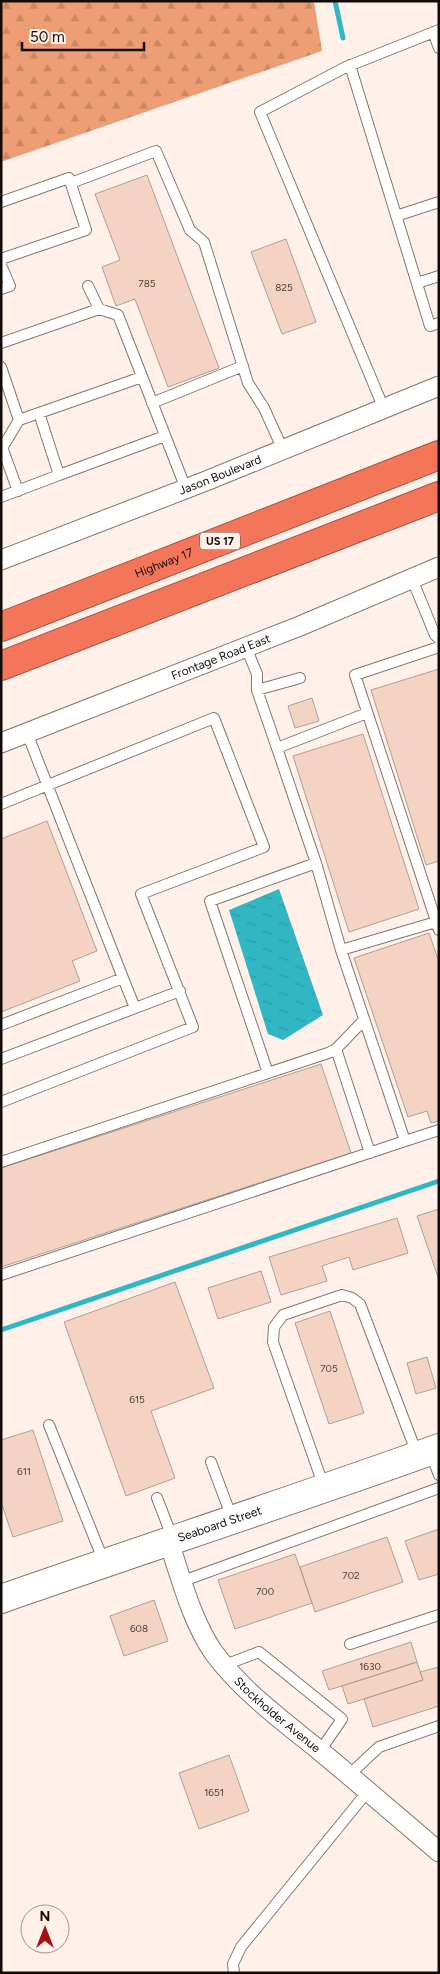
<svg xmlns="http://www.w3.org/2000/svg" width="440" height="1974" font-family="Figtree,sans-serif">
<style>
.forest{fill:url(#forest-firs)}
.water{fill:url(#water-ripples)}
.lines{fill:none;stroke-linecap:round;stroke-linejoin:round}
.stream{stroke:#31b6c3;stroke-width:5}
.building{fill:#f5d3c2;stroke:#af9f97}
.lane-casing{stroke:#85766e;stroke-width:12}
.street-casing{stroke:#85766e;stroke-width:21}
.secondary-casing{stroke:#85766e;stroke-width:30}
.highway-casing{stroke:#a5513e;stroke-width:30}
.lane{stroke:#fff;stroke-width:10}
.street{stroke:#fff;stroke-width:19}
.secondary{stroke:#fff;stroke-width:28}
.highway{stroke:#f4765a;stroke-width:28}
.labels{text-anchor:middle;stroke-width:4.5;stroke-linejoin:round;paint-order:stroke}
.number-label{font-size:10px;fill:#4a3e37}
.shield{fill:#fff1ea;stroke:#58514c;stroke-width:1}
.shield-label{font-size:11px;font-weight:bold;fill:#110c09}
.street-label{font-size:12px;fill:#110c09;stroke:#fff1ea}
</style>
<defs>
<pattern id="forest-firs" width="22" height="20" patternUnits="userSpaceOnUse" patternTransform="scale(1.25)"><rect width="22" height="20" fill="#ee9e74"/><path d="M5 1l3.5 6h-7zM16 11l3.5 6h-7z" fill="#cb8763"/></pattern>
<pattern id="water-ripples" width="26" height="14" patternUnits="userSpaceOnUse" patternTransform="scale(1.25)"><rect width="26" height="14" fill="#31b6c3"/><path d="M2 4q2-2 4 0t4 0M15 11q2-2 4 0t4 0" fill="none" stroke="#2a9ba6"/></pattern>
</defs>
<rect width="100%" height="100%" fill="#fff1ea"/>
<path class="forest" d="M1 1H314L322 51 1 162Z"/>
<path class="water" d="M279 889 323 1015 283 1040 268 1034 229 910Z"/>
<g class="lines">
<path class="stream" d="M335 1 343 38
M1 1330 439 1181"/>
</g>
<path class="building" d="M147 175 219 368 168 387 135 299 116 306 102 267 120 260 95 194Z
M286 239 316 322 282 334 251 252Z
M439 669V861L426 865 371 690Z
M312 698 319 721 295 728 288 706Z
M363 734 419 909 349 932 293 756Z
M47 821 97 951 72 961 80 981 1 1012V839Z
M429 933 439 962V1121L431 1123 427 1111 408 1117 354 958Z
M321 1064 351 1153 1 1267V1168Z
M439 1209V1280L417 1216Z
M397 1218 408 1253 353 1270 349 1257 322 1266 327 1281 281 1295 269 1257Z
M261 1271 271 1302 218 1319 208 1288Z
M175 1282 214 1388 151 1411 175 1478 126 1496 64 1322Z
M330 1311 364 1413 329 1424 295 1323Z
M427 1357 436 1388 416 1394 407 1363Z
M33 1430 63 1521 13 1537 1 1502V1440Z
M439 1529V1574L419 1580 405 1541Z
M387 1537 403 1582 315 1612 300 1567Z
M295 1554 312 1603 235 1629 218 1580Z
M154 1600 168 1641 124 1656 110 1616Z
M411 1642 417 1662 329 1690 322 1671Z
M417 1662 423 1680 348 1704 342 1686Z
M439 1667V1706L373 1727 364 1699 423 1680 420 1672Z
M229 1755 249 1811 199 1829 179 1773Z"/>
<g class="lines">
<g class="lane-casing">
<path id="lane" d="M433 32 439 48
M350 65 430 326 439 323
M71 183 156 151 190 230 204 242 248 383 264 408 283 450
M1 202 69 178 86 230 1 259
M396 216 439 202
M1 265 10 286 1 289
M417 283 439 276
M88 286 99 309
M1 343 99 309 118 315 186 489
M1 367 19 420 142 377
M152 403 243 366
M384 409 260 112 346 67 439 30
M1 450 19 420
M3 450 18 491
M59 475 165 436
M1 497 59 475 39 413
M412 579 435 635 439 639
M246 647 257 674V690L277 748
M439 647 355 675 439 930
M257 690 300 678
M1 804 214 718 264 847 141 894 193 1027 1 1102
M436 922 341 950 405 1141 439 1130
M341 950 316 863 277 748 367 713
M123 978 135 1008
M1 1025 123 978 27 733
M336 1049 370 1153
M1 1059 180 991
M268 1073 210 901 316 863
M1 1162 328 1053 336 1049 364 1020
M1 1275 405 1141
M49 1425 104 1562
M430 1452 439 1475
M211 1462 232 1518
M324 1487 273 1342 274 1327 283 1315 342 1295 352 1298 360 1304 417 1454
M157 1498 173 1539
M183 1581 439 1488
M350 1644 439 1615
M225 1665 259 1652 342 1719 320 1751
M349 1775 379 1747 439 1726
M234 1973 233 1964 241 1947 368 1791"/>
</g>
<g class="street-casing">
<g id="street">
<path id="s1" d="M1 560 206 481 439 386"/>
<path id="s2" d="M1 743 300 626 439 567"/>
<path id="s3" d="M168 1540C181 1577 191 1620 214 1653 242 1691 283 1721 320 1751 360 1784 399 1818 439 1852"/>
</g>
</g>
<g class="secondary-casing">
<g id="secondary">
<path id="s4" d="M1 1599C147 1548 294 1500 439 1448"/>
</g>
</g>
<g class="highway-casing">
<g id="highway">
<path id="s5" d="M1 627 439 455"/>
<path d="M1 666 439 496"/>
</g>
</g>
<use href="#lane" class="lane"/>
<use href="#street" class="street"/>
<use href="#secondary" class="secondary"/>
<use href="#highway" class="highway"/>
</g>
<g class="labels">
<g class="number-label">
<text x="147" y="287">785</text>
<text x="284" y="291">825</text>
<text x="329" y="1372">705</text>
<text x="137" y="1403">615</text>
<text x="24" y="1475">611</text>
<text x="351" y="1579">702</text>
<text x="265" y="1595">700</text>
<text x="139" y="1632">608</text>
<text x="370" y="1670">1630</text>
<text x="214" y="1796">1651</text>
</g>
<rect class="shield" x="200" y="532.5" width="40" height="17" rx="4"/>
<g class="shield-label">
<text x="220" y="545">US 17</text>
</g>
<g class="street-label">
<text dy="4" stroke="none"><textPath href="#s1" startOffset="235">Jason Boulevard</textPath></text>
<text dy="4" stroke="none"><textPath href="#s5" startOffset="175">Highway 17</textPath></text>
<text dy="4" stroke="none"><textPath href="#s2" startOffset="236">Frontage Road East</textPath></text>
<text dy="4" stroke="none"><textPath href="#s4" startOffset="231">Seaboard Street</textPath></text>
<text dy="4" stroke="none"><textPath href="#s3" startOffset="211">Stockholder Avenue</textPath></text>
</g>
</g>
<rect width="440" height="1974" fill="none" stroke="#110c09" stroke-width="5"/>
<g transform="translate(45 1929)"><circle r="24" fill="#fff1ea" stroke="#a09590"/>
<path d="M0-4L9 19L0 12L-9 19Z" fill="#a50f14"/>
<text y="-8" font-size="14" font-weight="bold" text-anchor="middle" fill="#110c09">N</text>
</g>
<path d="M22 42v8h122v-8" fill="none" stroke="#110c09" stroke-width="2.5"/>
<text x="30" y="42" font-size="15" fill="#110c09" stroke="#fff1ea" stroke-width="4" paint-order="stroke">50 m</text>
</svg>
